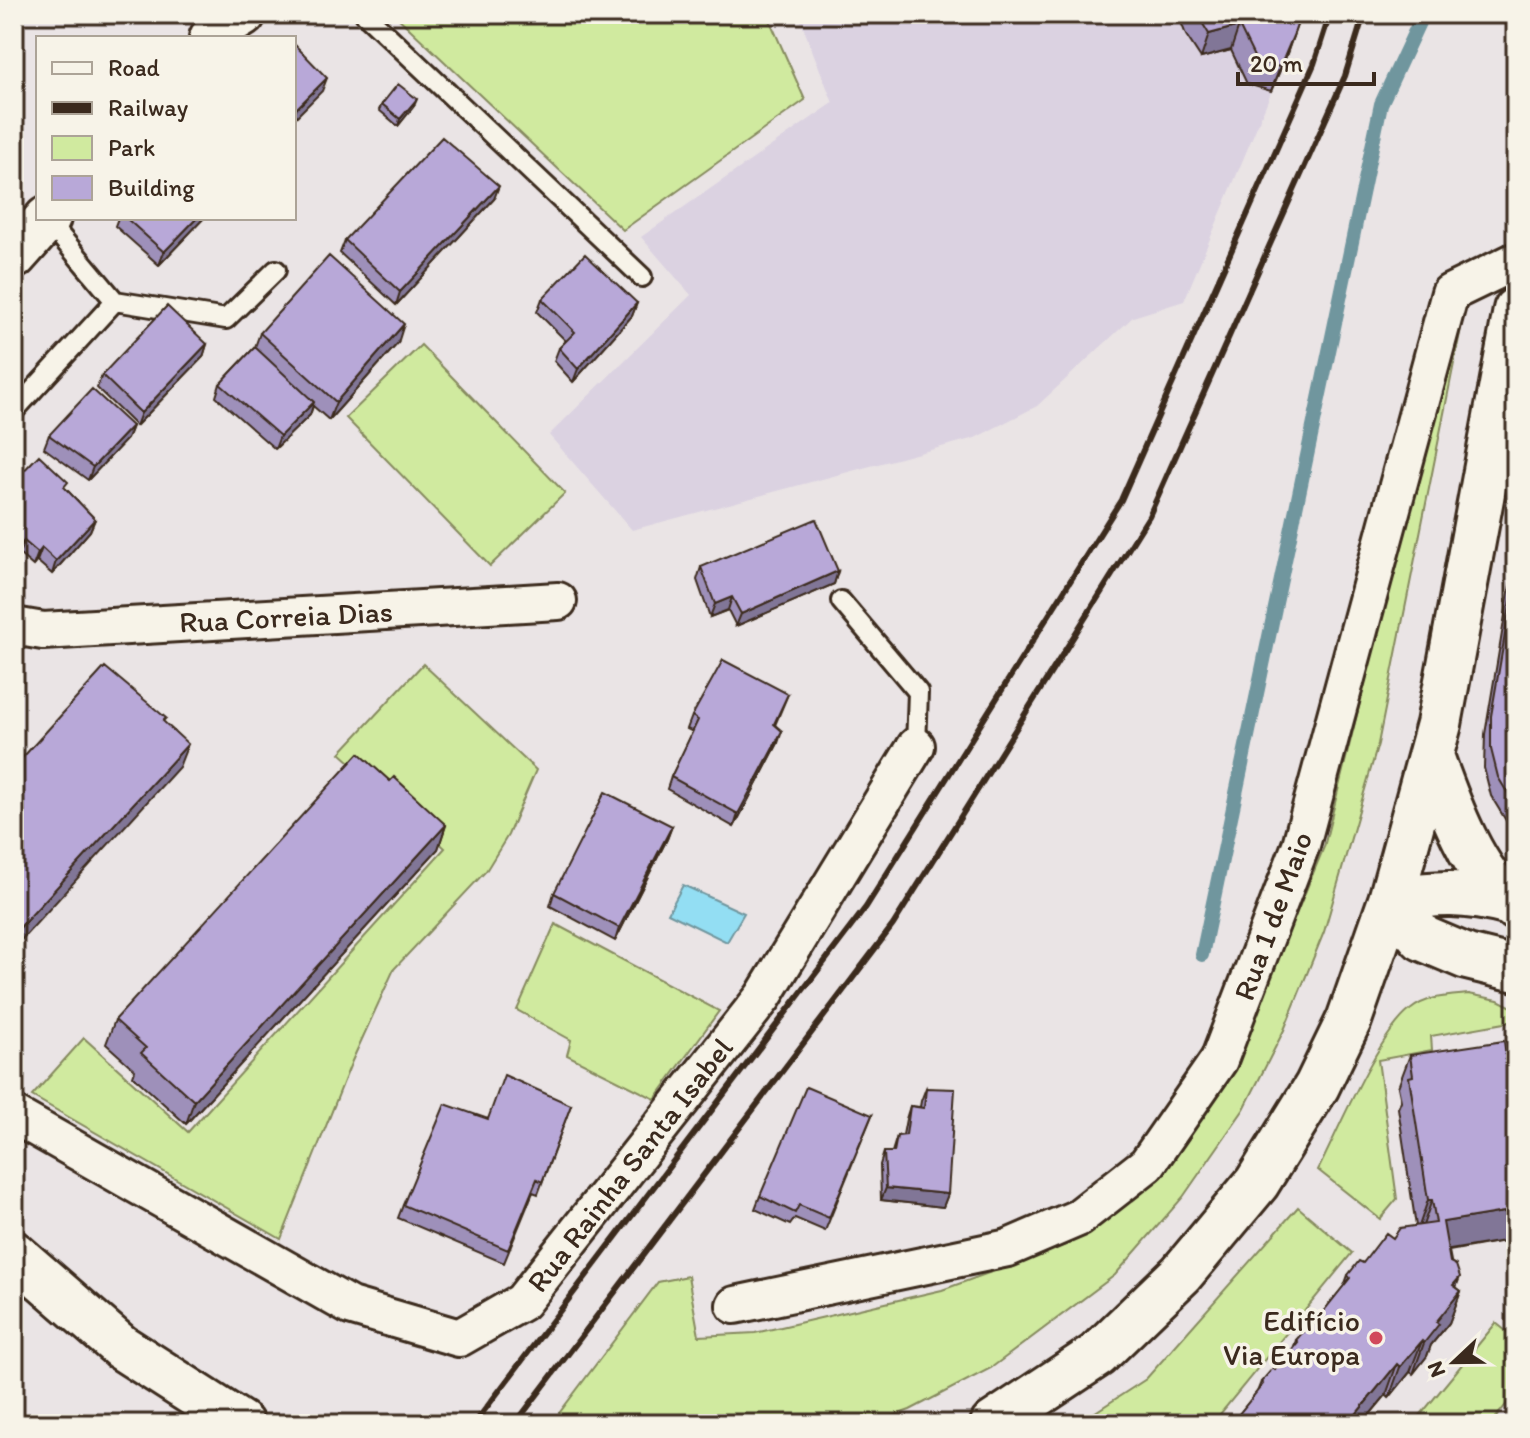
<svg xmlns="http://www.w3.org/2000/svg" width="1530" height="1438" font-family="Itim,sans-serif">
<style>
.built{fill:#dbd2e1}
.green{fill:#d0ea9f;stroke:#868a5e;stroke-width:2}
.water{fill:#93def3;stroke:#70969e;stroke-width:2}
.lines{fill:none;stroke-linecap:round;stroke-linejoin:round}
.stream{stroke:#70969e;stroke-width:14}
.lane-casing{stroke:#3b2a1e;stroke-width:24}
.street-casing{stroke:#3b2a1e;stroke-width:42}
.secondary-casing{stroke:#3b2a1e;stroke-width:50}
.lane{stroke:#f7f3e8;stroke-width:18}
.street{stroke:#f7f3e8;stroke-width:36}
.secondary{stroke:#f7f3e8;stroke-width:44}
.rail{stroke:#3b2a1e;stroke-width:6}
.wall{fill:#9e90ba;stroke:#3b2a1e;stroke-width:2}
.shaded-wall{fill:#817697;stroke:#3b2a1e;stroke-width:2}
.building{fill:#b8a8d8;stroke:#3b2a1e;stroke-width:2}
.poi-dot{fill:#d1495b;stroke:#f7f3e8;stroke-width:3}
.labels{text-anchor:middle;stroke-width:7;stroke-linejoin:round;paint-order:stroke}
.street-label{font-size:30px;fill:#3b2a1e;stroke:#f7f3e8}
.poi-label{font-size:30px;fill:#3b2a1e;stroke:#f7f3e8;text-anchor:end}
</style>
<rect width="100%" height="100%" fill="#eae4e5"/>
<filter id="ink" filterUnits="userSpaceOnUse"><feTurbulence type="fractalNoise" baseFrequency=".0125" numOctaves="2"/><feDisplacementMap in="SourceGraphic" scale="16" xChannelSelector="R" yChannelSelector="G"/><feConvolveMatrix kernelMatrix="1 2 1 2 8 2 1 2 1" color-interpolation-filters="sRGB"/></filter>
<g filter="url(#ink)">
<path class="built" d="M798 14H1300L1285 59 1184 301 1133 317 1037 406 975 438 632 530 549 435 691 295 641 237 833 103Z"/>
<path class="green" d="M394 14H767L805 100 623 230Z
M1467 298 1378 744 1324 932 1284 1030 1244 1109 1183 1197 1115 1275 991 1368 910 1410 870 1424H551L658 1282 688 1276 699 1336 755 1333 942 1290 1068 1244 1110 1212 1263 994 1324 847 1454 324Z
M421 345 565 493 490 566 346 418Z
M423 664 536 770 508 835 486 871 394 969 352 1061 281 1239 32 1096 84 1038 188 1132 445 848 340 753Z
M555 924 719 1011 655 1099 567 1055 571 1040 517 1010Z
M1469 994 1498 1000 1516 1009V1021L1431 1036 1432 1050 1378 1060 1397 1199 1380 1219 1318 1170C1339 1129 1377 1036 1410 1010 1427 996 1448 996 1469 994Z
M1298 1207 1352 1253 1212 1424H1077L1146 1379Z
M1496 1323 1516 1339V1392L1493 1421 1490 1424H1413Z"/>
<path class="water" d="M683 885 744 913 727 942 668 913Z"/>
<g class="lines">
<path class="stream" d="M1202 955 1381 104 1423 14"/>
<g class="lane-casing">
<path id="lane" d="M365 14 642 277
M115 301 226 319 276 270
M14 411 115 301 47 220
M841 601 918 692 916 746"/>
</g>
<g class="street-casing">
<path id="street" d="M14 626 43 631 558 601
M14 1115 350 1306 459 1338 522 1302 763 997 916 746
M735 1305 1008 1248 1078 1218 1147 1164 1219 1060 1301 845 1450 293 1516 261"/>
</g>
<g class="secondary-casing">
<path id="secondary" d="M212 38 222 27 243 14
M14 256 48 218
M1431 756C1448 804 1474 876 1516 908
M1391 900 1422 938 1467 957 1516 969
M1391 900C1437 892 1465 891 1510 903
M14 1254 121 1347 241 1424
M993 1424 1097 1355 1181 1274 1257 1183 1317 1086 1349 1020 1391 900 1439 724 1516 310"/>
</g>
<use href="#lane" class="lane"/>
<use href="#street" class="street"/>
<use href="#secondary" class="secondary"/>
<path class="rail" d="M474 1424 866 907 1121 500 1314 64 1330 14
M515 1424 893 925 1149 516 1345 76 1364 14"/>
</g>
<path class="wall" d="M1178 14H1301L1285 59 1271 91 1247 84 1231 50 1201 58 1186 35Z
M382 104 414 106 398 126 379 110Z
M494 199 396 305 340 253 345 240Z
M118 218H204L159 265 115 226Z
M542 299 637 303 632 316 573 382 554 361 559 348 566 341 537 312Z
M260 333 398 343 329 420 313 406 310 415 275 449 216 397 220 384 255 347Z
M207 344 203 357 136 426 97 388 102 375Z
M132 426 127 439 88 480 44 448 49 435Z
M14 481 66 489 95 519 90 531 52 574 37 561 33 566 19 554 14 561Z
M1516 550V837L1491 796 1484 768 1485 734Z
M701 567 838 571 834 584 736 626 728 610 710 617 697 580Z
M788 694 775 725 778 743 734 827 667 789 671 777 693 732 687 729 692 716Z
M390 781 446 825 438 849 186 1124 133 1076 135 1070 106 1044 115 1020Z
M672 826 667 839 615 941 550 906 554 893Z
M1410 1055 1507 1062 1516 1101V1239L1449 1251 1456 1287 1461 1291 1449 1323 1431 1345 1427 1356 1413 1374 1410 1372 1389 1398 1386 1395 1362 1424H1231L1257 1392 1261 1382 1275 1370 1293 1349 1296 1340 1311 1327 1344 1286 1348 1275 1393 1238 1416 1226 1398 1108 1401 1101 1398 1087Z
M926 1088 948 1194 943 1207 881 1200 880 1165 884 1152H892L897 1136 903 1135 906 1119 910 1106 920 1107 921 1101Z
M571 1105 538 1194 533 1192 504 1263 398 1218 403 1205 488 1119Z
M872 1115 825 1231 795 1218 790 1225 755 1209 760 1196Z"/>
<path class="shaded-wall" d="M1239 26 1231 50 1201 58 1209 34Z
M1293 36 1285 59 1271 91 1280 67Z
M327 78 322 91 294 119V111Z
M417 99 414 106 398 126 400 119Z
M499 186 494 199 396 305 400 292Z
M197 218H204L159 265 164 252Z
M637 303 632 316 573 382 578 369Z
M404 324 398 343 329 420 336 402Z
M207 344 203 357 136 426 141 413Z
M314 402 310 415 275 449 280 436Z
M132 426 127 439 88 480 93 467Z
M95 519 90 531 52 574 56 561Z
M24 541 19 554 14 561 18 548Z
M42 548 37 561 33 566 38 553Z
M838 571 834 584 736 626 741 614Z
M732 597 728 610 710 617 715 604Z
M782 731 778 743 734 827 738 814Z
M188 744 179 767 14 948V934Z
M446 825 438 849 186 1124 194 1101Z
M672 826 667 839 615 941 619 928Z
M886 1188 948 1194 943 1207 881 1200Z
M1428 1200H1432L1421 1231 1417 1232Z
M1516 1210V1239L1432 1253 1443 1222Z
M1460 1277 1450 1304 1461 1291 1449 1323 1431 1345 1427 1356 1413 1374 1424 1343 1453 1285Z
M1422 1341 1410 1372 1389 1398 1400 1367Z
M1397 1364 1386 1395 1362 1424H1348Z"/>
<path class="building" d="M1197 14H1301L1293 36 1280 67 1256 61 1239 26 1209 34Z
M294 44 327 78 294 111Z
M398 84 417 99 400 119 382 104Z
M442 137 499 186 400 292 345 240Z
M126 218H197L164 252Z
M585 254 637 303 578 369 559 348 575 332 542 299Z
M329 256 404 324 336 402 260 333Z
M167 306 207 344 141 413 102 375Z
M255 347 314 402 280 436 220 384Z
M92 389 132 426 93 467 49 435Z
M39 455 68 482 64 487 95 519 56 561 42 548 38 553 24 541 18 548 14 543V481Z
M816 519 838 571 741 614 732 597 715 604 701 567Z
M1516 571V807L1498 777 1491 749V716Z
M723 660 788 694 774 724 782 731 738 814 671 777 698 720 692 716Z
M105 667 166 718 163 721 188 744 14 934V767Z
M359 753 390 781 394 777 446 825 194 1101 141 1053 146 1048 115 1020Z
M605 792 672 826 619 928 554 893Z
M1504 1041 1507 1062 1510 1061 1516 1101V1210L1443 1222 1450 1262 1456 1265 1460 1277 1453 1285 1461 1291 1436 1322 1439 1324 1424 1343 1422 1341 1400 1367 1397 1364 1348 1424H1231L1263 1384 1261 1382 1273 1368 1275 1370 1298 1342 1296 1340 1309 1325 1311 1327 1350 1278 1348 1275 1359 1261 1363 1263 1386 1233 1393 1238 1400 1228 1436 1223 1432 1200H1428L1409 1077 1413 1076 1410 1055Z
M504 1075 571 1105 542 1182 537 1179 508 1250 403 1205 445 1104 488 1119Z
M806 1087 872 1115 829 1218 799 1205 795 1213 760 1196Z
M926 1088 955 1089 948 1194 886 1188 884 1152H894L897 1136 906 1135 910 1106 924 1108Z"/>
</g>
<circle class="poi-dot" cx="1376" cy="1338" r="8"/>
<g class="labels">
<g class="street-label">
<text transform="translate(286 617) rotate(-3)" y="10">Rua Correia Dias</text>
<text transform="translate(1273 916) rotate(-70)" y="10">Rua 1 de Maio</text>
<text transform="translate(630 1165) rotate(-52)" y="10">Rua Rainha Santa Isabel</text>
</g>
<g class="poi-label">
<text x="1360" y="1331">Edifício<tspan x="1360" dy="34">Via Europa</tspan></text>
</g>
</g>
<rect width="1530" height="1438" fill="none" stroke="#f7f3e8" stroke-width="48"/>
<rect x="24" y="24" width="1482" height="1390" fill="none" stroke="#3b2a1e" stroke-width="3" filter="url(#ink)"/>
<rect x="36" y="36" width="260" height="184" fill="#f7f3e8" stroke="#aca397" stroke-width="2"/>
<rect x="52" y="62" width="40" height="12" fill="#f7f3e8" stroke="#aca397" stroke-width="2"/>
<text x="108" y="76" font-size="24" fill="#3b2a1e">Road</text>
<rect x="52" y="102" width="40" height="12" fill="#3b2a1e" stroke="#aca397" stroke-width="2"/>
<text x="108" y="116" font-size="24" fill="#3b2a1e">Railway</text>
<rect x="52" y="136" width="40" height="24" fill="#d0ea9f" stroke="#aca397" stroke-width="2"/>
<text x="108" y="156" font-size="24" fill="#3b2a1e">Park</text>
<rect x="52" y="176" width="40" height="24" fill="#b8a8d8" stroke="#aca397" stroke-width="2"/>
<text x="108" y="196" font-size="24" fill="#3b2a1e">Building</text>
<g transform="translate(1454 1362) rotate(248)" stroke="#f7f3e8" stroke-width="6" paint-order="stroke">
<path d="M0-6L14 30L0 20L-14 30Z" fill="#3b2a1e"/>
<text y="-12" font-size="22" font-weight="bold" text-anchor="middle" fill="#3b2a1e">N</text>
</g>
<path d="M1238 72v12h136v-12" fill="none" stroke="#3b2a1e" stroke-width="4"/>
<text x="1250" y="72" font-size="24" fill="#3b2a1e" stroke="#f7f3e8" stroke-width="6" paint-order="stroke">20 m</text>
</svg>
